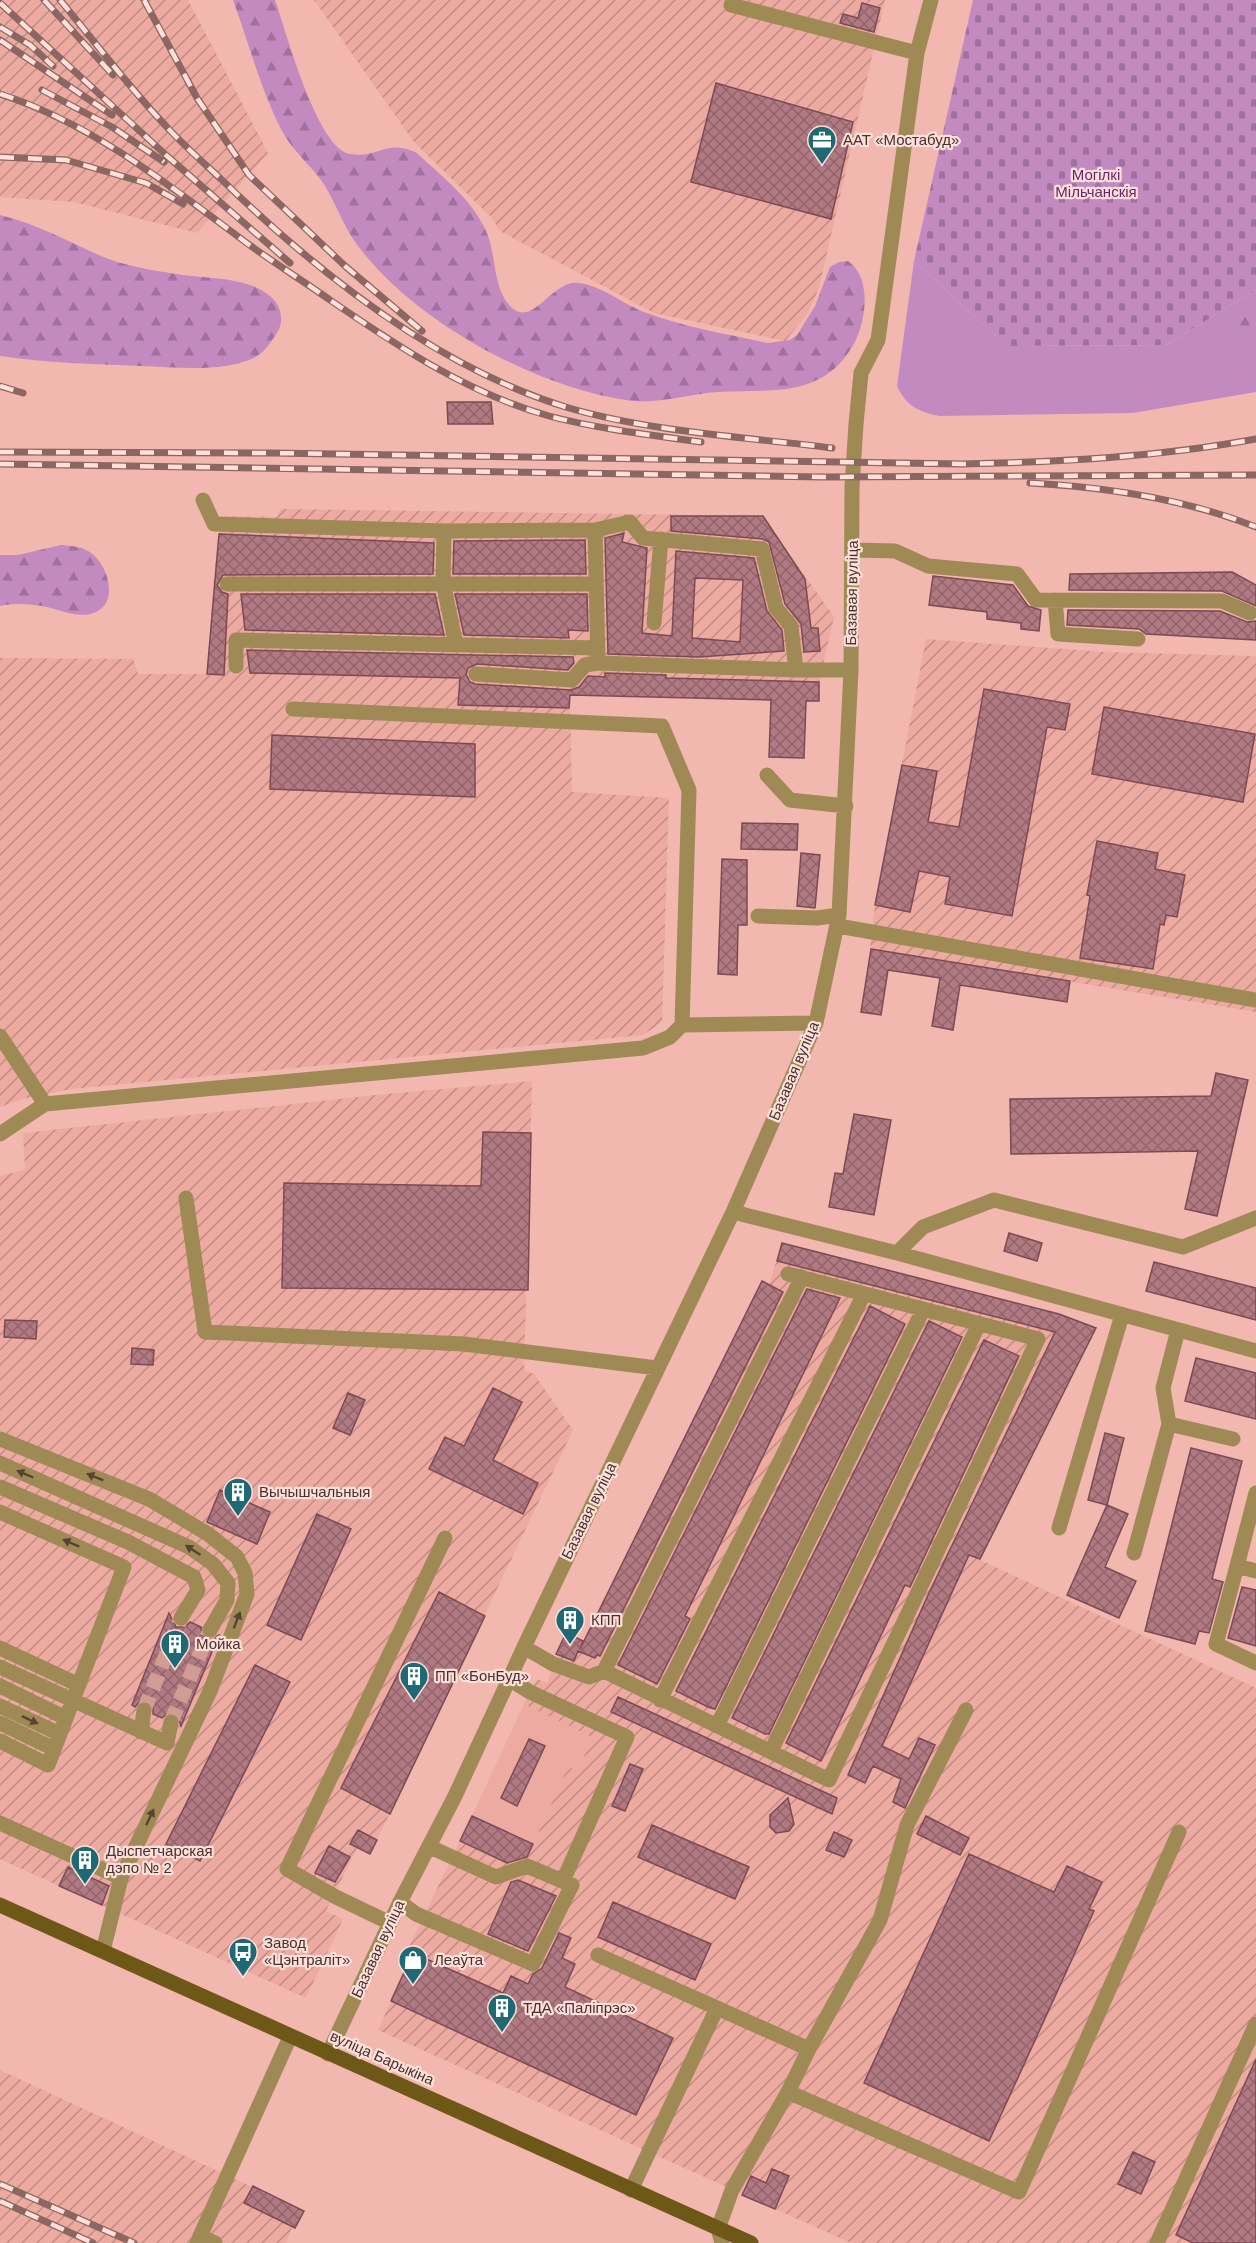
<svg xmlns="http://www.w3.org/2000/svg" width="1256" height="2243" font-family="Helvetica,sans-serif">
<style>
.built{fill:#ecaaa0}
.industrial{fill:url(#industrial-furrows)}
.grass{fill:#c38ac0}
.forest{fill:url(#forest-firs)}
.cemetery{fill:url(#cemetery-stones)}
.building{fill:url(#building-cross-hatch);stroke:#7d4a53;stroke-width:1.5;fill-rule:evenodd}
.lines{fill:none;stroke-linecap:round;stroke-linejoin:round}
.minor-tunnel{stroke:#d09c94;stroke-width:15;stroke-dasharray:15 8;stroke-linecap:butt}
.minor{stroke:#9f8a56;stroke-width:15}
.major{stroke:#6e5818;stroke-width:15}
.rail-casing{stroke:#8c6661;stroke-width:7}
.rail{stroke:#ffe0db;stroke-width:4.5;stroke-dasharray:14;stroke-linecap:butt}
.oneway{fill:#594235}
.labels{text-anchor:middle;stroke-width:4.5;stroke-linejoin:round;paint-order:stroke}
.poi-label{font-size:15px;fill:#48302d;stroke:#ffe0db;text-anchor:start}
.park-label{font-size:15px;fill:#6c236a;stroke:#ffe0db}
.street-label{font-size:15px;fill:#48302d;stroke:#ffe0db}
</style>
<defs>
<pattern id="industrial-furrows" width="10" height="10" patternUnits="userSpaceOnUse" patternTransform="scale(1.5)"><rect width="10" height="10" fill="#ecaaa0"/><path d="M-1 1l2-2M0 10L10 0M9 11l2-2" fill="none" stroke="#c18b83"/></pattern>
<pattern id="forest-firs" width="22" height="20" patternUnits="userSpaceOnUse" patternTransform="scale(1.5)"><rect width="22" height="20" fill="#c38ac0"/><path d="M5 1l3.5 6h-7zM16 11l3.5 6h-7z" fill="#a0719c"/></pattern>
<pattern id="cemetery-stones" width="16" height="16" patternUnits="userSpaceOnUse" patternTransform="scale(1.5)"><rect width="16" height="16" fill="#c38ac0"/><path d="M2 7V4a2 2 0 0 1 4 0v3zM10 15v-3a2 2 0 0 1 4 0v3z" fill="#a0719c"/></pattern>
<pattern id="building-cross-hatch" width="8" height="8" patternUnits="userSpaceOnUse" patternTransform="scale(1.5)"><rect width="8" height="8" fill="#b17982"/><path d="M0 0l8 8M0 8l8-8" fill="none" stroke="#92646b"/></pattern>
</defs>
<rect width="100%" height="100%" fill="#f2b7ae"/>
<path class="built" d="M524 1704 593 1737 578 1771 568 1767 533 1844 472 1816Z"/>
<path class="industrial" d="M0 0H188L268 153 197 233 74 202 0 197Z
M314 0H885L819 288 807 315 785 341 654 313 500 231 492 218 414 142Z
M280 509 763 516 834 617 819 682V701L570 695 572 792 669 798 662 1022 643 1035 71 1089 22 1099 0 1107V658L133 659 138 674H207L214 574 221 516 277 517Z
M926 639 1106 652 1256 656V1012L870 949 875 905Z
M532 1081 524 1370 534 1374 573 1430 377 1840 370 1854 357 1848 326 1911 343 1919 306 1998 0 1859V1176L25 1170 23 1133 376 1095Z
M782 1243 1059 1314 1055 1332 950 1546 1256 1688V2243H851L378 2030 413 1953 407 1951 472 1816 533 1844 568 1767 578 1771 592 1737 524 1704 537 1679 547 1683 566 1633 583 1641 762 1281 769 1284Z
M0 2070 304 2211 295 2228 292 2227 286 2243H0Z"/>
<path class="grass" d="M914 261 1007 346 1166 345 1256 290V392L1133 413 940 416C919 412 906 406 897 386Z"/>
<path class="forest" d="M233 0H275C286 31 317 149 350 154 378 159 386 138 417 153 442 177 472 199 486 231 497 255 492 289 512 308 534 327 552 280 578 283 601 285 623 304 644 312 683 327 727 334 768 343L790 340 797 335 815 306 830 267 839 262 848 261C873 278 866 325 852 347 821 399 769 389 718 392 687 394 658 405 626 400 536 387 418 323 362 251 346 232 338 208 325 186 313 167 293 152 282 131 261 90 249 44 233 0Z
M0 215C37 224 67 241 101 256 124 266 152 270 176 274 206 279 250 276 272 298 281 306 284 321 278 331 272 341 264 353 254 358 219 373 178 367 141 366 93 364 47 363 0 356Z
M1256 297V352L1243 346 1233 330 1235 319Z
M61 545C71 546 79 546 88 551 107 561 120 601 96 612 79 620 59 609 42 606 27 604 14 603 0 606V555H18Z"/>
<path class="cemetery" d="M973 0H1256V290L1166 345 1007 346 914 261Z"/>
<path class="building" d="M862 3 880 8 874 32 840 23 843 14 858 18Z
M716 83 853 122 831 219 691 182Z
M447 402H491L493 424H448Z
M671 516H763L805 579 811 628H818L820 651 804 652 801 624 785 604 769 542 763 539 671 531Z
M624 533 622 542 647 548 642 633 672 636 676 551 754 558 767 611 782 630 784 651 699 657 608 654 605 538ZM695 578 743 580 740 642 692 638Z
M219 534 434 543 433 574 223 575 217 585 222 592 228 594 224 675 207 674Z
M585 540 586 574H453L454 541Z
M1232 572 1256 585V606L1222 591 1069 590 1070 574Z
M933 576 1013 585 1028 606 1041 610 1039 631 1021 629V623L987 619V612L929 605Z
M241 594H435L444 635 245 630Z
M455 594H587L588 631 568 630 569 638 464 635Z
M1068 610 1220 611 1247 622 1256 621V640L1146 634 1139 629 1067 625Z
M247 650 573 657 574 663 568 670 477 664 468 668 466 674 470 682 475 684 571 690 579 687 588 676 605 677V673L666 675V678L819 682V701H806L804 758 769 757 771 700 570 695 569 708 458 705 460 678 250 673Z
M984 689 1070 704 1065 730 1047 727 1012 916 945 904 950 877 919 871 910 912 875 905 902 765 937 771 928 822 959 827Z
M1104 707 1255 734 1243 802 1092 774Z
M272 735 475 744V797L270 789Z
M742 823 798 824 797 850 741 849Z
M1097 841 1158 853 1155 869 1185 875 1177 917 1166 915 1164 925 1160 924 1153 969 1080 958 1090 896 1087 895Z
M801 853 820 855 815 908 797 906Z
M722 859 747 860V925H738L737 975 718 974Z
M871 949 1070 981 1067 1002 960 985 953 1030 932 1026 940 978 888 970 881 1015 861 1012Z
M1216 1073 1248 1080 1217 1216 1185 1209 1198 1151 1011 1154 1010 1099 1211 1096Z
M854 1114 891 1120 874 1215 829 1207 835 1173 843 1174Z
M483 1132 531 1133 528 1290 282 1288 284 1183 481 1186Z
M1009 1233 1042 1243 1037 1261 1004 1251Z
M782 1243 1059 1314 1096 1328 980 1559 969 1555 882 1746 909 1759 919 1738 935 1745 905 1808 893 1802 901 1779 873 1766 865 1783 848 1775 928 1595 1055 1332 777 1261Z
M1154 1262 1256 1288V1320L1146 1291Z
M762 1281 783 1292 600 1656 597 1655 595 1658 578 1651 574 1661 556 1654 566 1633 583 1641 580 1649Z
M807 1289 840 1298 685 1616 690 1619 657 1684 618 1665Z
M870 1306 905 1324 715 1709 708 1707 676 1691Z
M5 1320 37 1321 36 1339 4 1337Z
M929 1321 962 1337 769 1734H765L732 1718Z
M984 1340 1019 1356 910 1587 905 1585 821 1761 786 1743Z
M132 1348 154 1350 153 1365 131 1364Z
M1196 1358 1256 1373V1419L1185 1401Z
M493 1388 522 1402 493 1460 538 1483 523 1514 429 1469 445 1437 464 1446Z
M348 1393 365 1400 350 1435 333 1428Z
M1105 1433 1124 1438 1107 1505 1088 1500Z
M1191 1448 1242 1461 1212 1579 1223 1582 1209 1633 1199 1631 1195 1644 1145 1631Z
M220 1490 270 1512 257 1544 207 1522Z
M1107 1505 1128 1514 1105 1567 1136 1581 1119 1618 1067 1595Z
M317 1514 351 1529 301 1640 267 1625Z
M1242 1587 1256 1590V1646L1228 1638Z
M439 1592 485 1616 390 1814 341 1788Z
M169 1613 176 1627H185L190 1622 201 1627 202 1635 209 1640 219 1635 181 1726 177 1714 168 1713 162 1718 153 1714V1706L146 1700 140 1701 135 1707 132 1705Z
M255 1665 290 1682 200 1861 166 1844Z
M618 1697 837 1798 832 1814 611 1712Z
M529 1739 545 1746 517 1806 501 1798Z
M630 1764 643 1769 625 1811 612 1806Z
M788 1798 794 1824 789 1831 776 1833 770 1827V1815Z
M472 1816 533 1844 527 1857 507 1863 460 1841Z
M926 1816 969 1838 960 1855 917 1834Z
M652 1825 749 1867 735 1899 638 1857Z
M358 1830 377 1840 370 1854 350 1844Z
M834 1832 852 1840 844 1857 826 1850Z
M329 1846 350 1857 335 1882 315 1873Z
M969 1854 1054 1892 1067 1866 1102 1882 1089 1909 1094 1911 989 2141 864 2083Z
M68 1867 109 1886 102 1905 59 1886Z
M518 1880 556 1896 528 1951 488 1934 511 1882Z
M613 1902 711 1944 695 1980 598 1937Z
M559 1933 571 1938 562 1958 575 1964 565 1987 673 2038 636 2115 391 2001 413 1953 503 1993 511 1976 528 1984 533 1974 542 1968Z
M1256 2059V2243H1193L1176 2235Z
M1133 2152 1155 2162 1141 2194 1118 2184Z
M772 2169 789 2176 775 2209 742 2195 751 2176 766 2183Z
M253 2186 304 2211 295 2228 244 2203Z"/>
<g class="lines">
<path class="minor-tunnel" d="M144 1710 181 1618
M171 1722 210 1630"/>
<path class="minor" d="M731 5 917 53
M203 500 214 524 444 531 595 530 598 663 796 670H851
M595 530 630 522 643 538 762 549 776 608 791 626 796 670
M444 531 443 582 456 645
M854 550 895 551 928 566 1017 574 1036 600 1222 601 1250 613
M227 584H596
M1055 600 1058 634 1138 639
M654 623 661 539
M236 666V640L598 648
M476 674 572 680 585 665 598 663
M293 709 662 726 689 790 682 1025
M767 775 790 800 846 806
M758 916 817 918 839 915
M838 926 1256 1000
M0 1036 45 1104
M0 1134 45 1104 643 1048 670 1037 682 1025 816 1023
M186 1198 205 1332 464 1344 657 1368
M733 1212 897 1253 1256 1351
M897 1253 923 1227 994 1200 1183 1247 1256 1218
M1169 1424 1233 1439
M0 1439 149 1499 208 1534 237 1557 245 1573 247 1594 210 1691 121 1878 103 1951
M0 1463 189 1547 213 1564 228 1583 227 1600 210 1630
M0 1487 128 1542 194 1577 198 1590 181 1618
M1256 1493 1237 1566 1256 1571
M0 1512 124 1567 48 1765 0 1741
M1059 1528 1122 1315
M1134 1553 1169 1424 1163 1388 1178 1330
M1237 1566 1216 1644 1256 1663
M524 1647 553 1664 589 1677 604 1671 829 1780 1038 1339 788 1274
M0 1648 79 1685
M0 1667 167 1743 171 1722
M604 1671 802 1277
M509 1679 530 1692 627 1737 563 1881
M0 1686 66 1718
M660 1700 864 1294
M0 1706 60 1734
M0 1723 54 1749
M717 1726 923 1310
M141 1732 144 1710
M771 1751 979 1324
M0 1823 121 1878
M400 1902 416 1914 533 1964 572 1885 527 1866 496 1877 430 1847
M390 1923 334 1896 287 1869 445 1538
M598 1955 809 2049 788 2092 732 2190 718 2229 722 2243
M809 2049 880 1920 907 1825 966 1710
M328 2054 400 1902 455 1796 524 1647 733 1212 816 1023 839 915 851 670 852 487 856 424 861 373 878 340 917 53 931 0
M788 2092 1019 2192 1179 1832
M631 2190 717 2008
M200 2236 215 2243
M197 2243 290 2037
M1157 2243 1256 2024"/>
<path class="major" d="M0 1905 751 2243"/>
<g class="rail-casing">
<path id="rail" d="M44 0 113 75
M60 0C95 42 128 86 165 125 183 145 203 162 222 180 318 273 439 369 569 408 652 432 746 437 832 448
M144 0 197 98 249 175 345 266 422 331
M0 3 167 156 290 263
M0 27 30 45 53 66
M0 40 112 115
M42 90 112 127 164 162
M0 94C88 122 164 181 236 235 266 258 299 278 330 300 399 347 467 393 549 416 599 429 650 435 701 442
M0 157 66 160 146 183 183 204
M0 386 23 393
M0 452 272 453 962 464C1060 462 1159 457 1256 439
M0 464 821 477 1256 475
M1030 483C1106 487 1185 499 1256 527
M0 2184 134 2243
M0 2201 93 2243"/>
</g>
<use href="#rail" class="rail"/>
</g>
<defs><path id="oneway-solid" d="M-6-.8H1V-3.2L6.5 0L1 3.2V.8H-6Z" transform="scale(1.5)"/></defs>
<g class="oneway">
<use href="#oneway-solid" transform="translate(25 1474) rotate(-157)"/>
<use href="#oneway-solid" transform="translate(95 1477) rotate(-158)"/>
<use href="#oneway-solid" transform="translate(71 1543) rotate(-156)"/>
<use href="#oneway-solid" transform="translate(193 1550) rotate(-147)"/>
<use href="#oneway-solid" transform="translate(237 1620) rotate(-69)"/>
<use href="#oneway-solid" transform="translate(30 1720) rotate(25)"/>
<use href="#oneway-solid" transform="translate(150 1817) rotate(-65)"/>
</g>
<defs>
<g id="office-pin" transform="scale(1.5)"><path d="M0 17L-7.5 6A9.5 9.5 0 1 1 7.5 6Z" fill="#1e6973" stroke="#ffe0db"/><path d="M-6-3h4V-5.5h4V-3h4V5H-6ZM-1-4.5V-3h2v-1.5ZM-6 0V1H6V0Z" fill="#fff"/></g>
<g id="building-pin" transform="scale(1.5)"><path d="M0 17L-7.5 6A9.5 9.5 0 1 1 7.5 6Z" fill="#1e6973" stroke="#ffe0db"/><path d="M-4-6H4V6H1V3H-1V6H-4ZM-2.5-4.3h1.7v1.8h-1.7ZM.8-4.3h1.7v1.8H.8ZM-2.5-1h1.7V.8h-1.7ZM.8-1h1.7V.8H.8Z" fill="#fff"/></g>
<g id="bus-pin" transform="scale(1.5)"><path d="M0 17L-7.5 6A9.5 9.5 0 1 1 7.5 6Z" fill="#1e6973" stroke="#ffe0db"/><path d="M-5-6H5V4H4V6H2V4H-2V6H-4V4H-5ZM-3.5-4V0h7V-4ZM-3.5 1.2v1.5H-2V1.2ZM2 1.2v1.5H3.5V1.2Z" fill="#fff"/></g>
<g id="shop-pin" transform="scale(1.5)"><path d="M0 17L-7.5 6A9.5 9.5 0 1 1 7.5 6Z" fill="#1e6973" stroke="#ffe0db"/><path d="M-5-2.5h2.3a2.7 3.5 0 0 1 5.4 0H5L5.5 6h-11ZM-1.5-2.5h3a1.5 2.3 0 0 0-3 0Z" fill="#fff"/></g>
</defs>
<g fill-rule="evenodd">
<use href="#office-pin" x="822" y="140"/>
<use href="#building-pin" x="238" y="1492"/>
<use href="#building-pin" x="570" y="1620"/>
<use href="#building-pin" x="175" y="1644"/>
<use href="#building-pin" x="414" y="1676"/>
<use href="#building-pin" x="85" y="1860"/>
<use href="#bus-pin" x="243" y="1952"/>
<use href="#shop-pin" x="413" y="1960"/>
<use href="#building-pin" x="502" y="2008"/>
</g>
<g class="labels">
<g class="poi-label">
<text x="843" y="145">ААТ «Мостабуд»</text>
<text x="259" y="1497">Вычышчальныя</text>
<text x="591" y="1625">КПП</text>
<text x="196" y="1649">Мойка</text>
<text x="435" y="1681">ПП «БонБуд»</text>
<text x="106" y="1856">Дыспетчарская<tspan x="106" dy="17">дэпо № 2</tspan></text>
<text x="264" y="1948">Завод<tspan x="264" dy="17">«Цэнтраліт»</tspan></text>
<text x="434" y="1965">Леаўта</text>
<text x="523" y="2013">ТДА «Паліпрэс»</text>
</g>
<g class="park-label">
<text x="1096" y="180">Могілкі<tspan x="1096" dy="17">Мільчанскія</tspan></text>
</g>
<g class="street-label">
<text transform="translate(852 593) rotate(-89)" y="5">Базавая вуліца</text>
<text transform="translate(794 1071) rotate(-67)" y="5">Базавая вуліца</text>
<text transform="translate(589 1511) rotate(-64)" y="5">Базавая вуліца</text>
<text transform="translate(378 1949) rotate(-65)" y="5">Базавая вуліца</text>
<text transform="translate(382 2058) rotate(24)" y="5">вуліца Барыкіна</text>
</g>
</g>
</svg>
